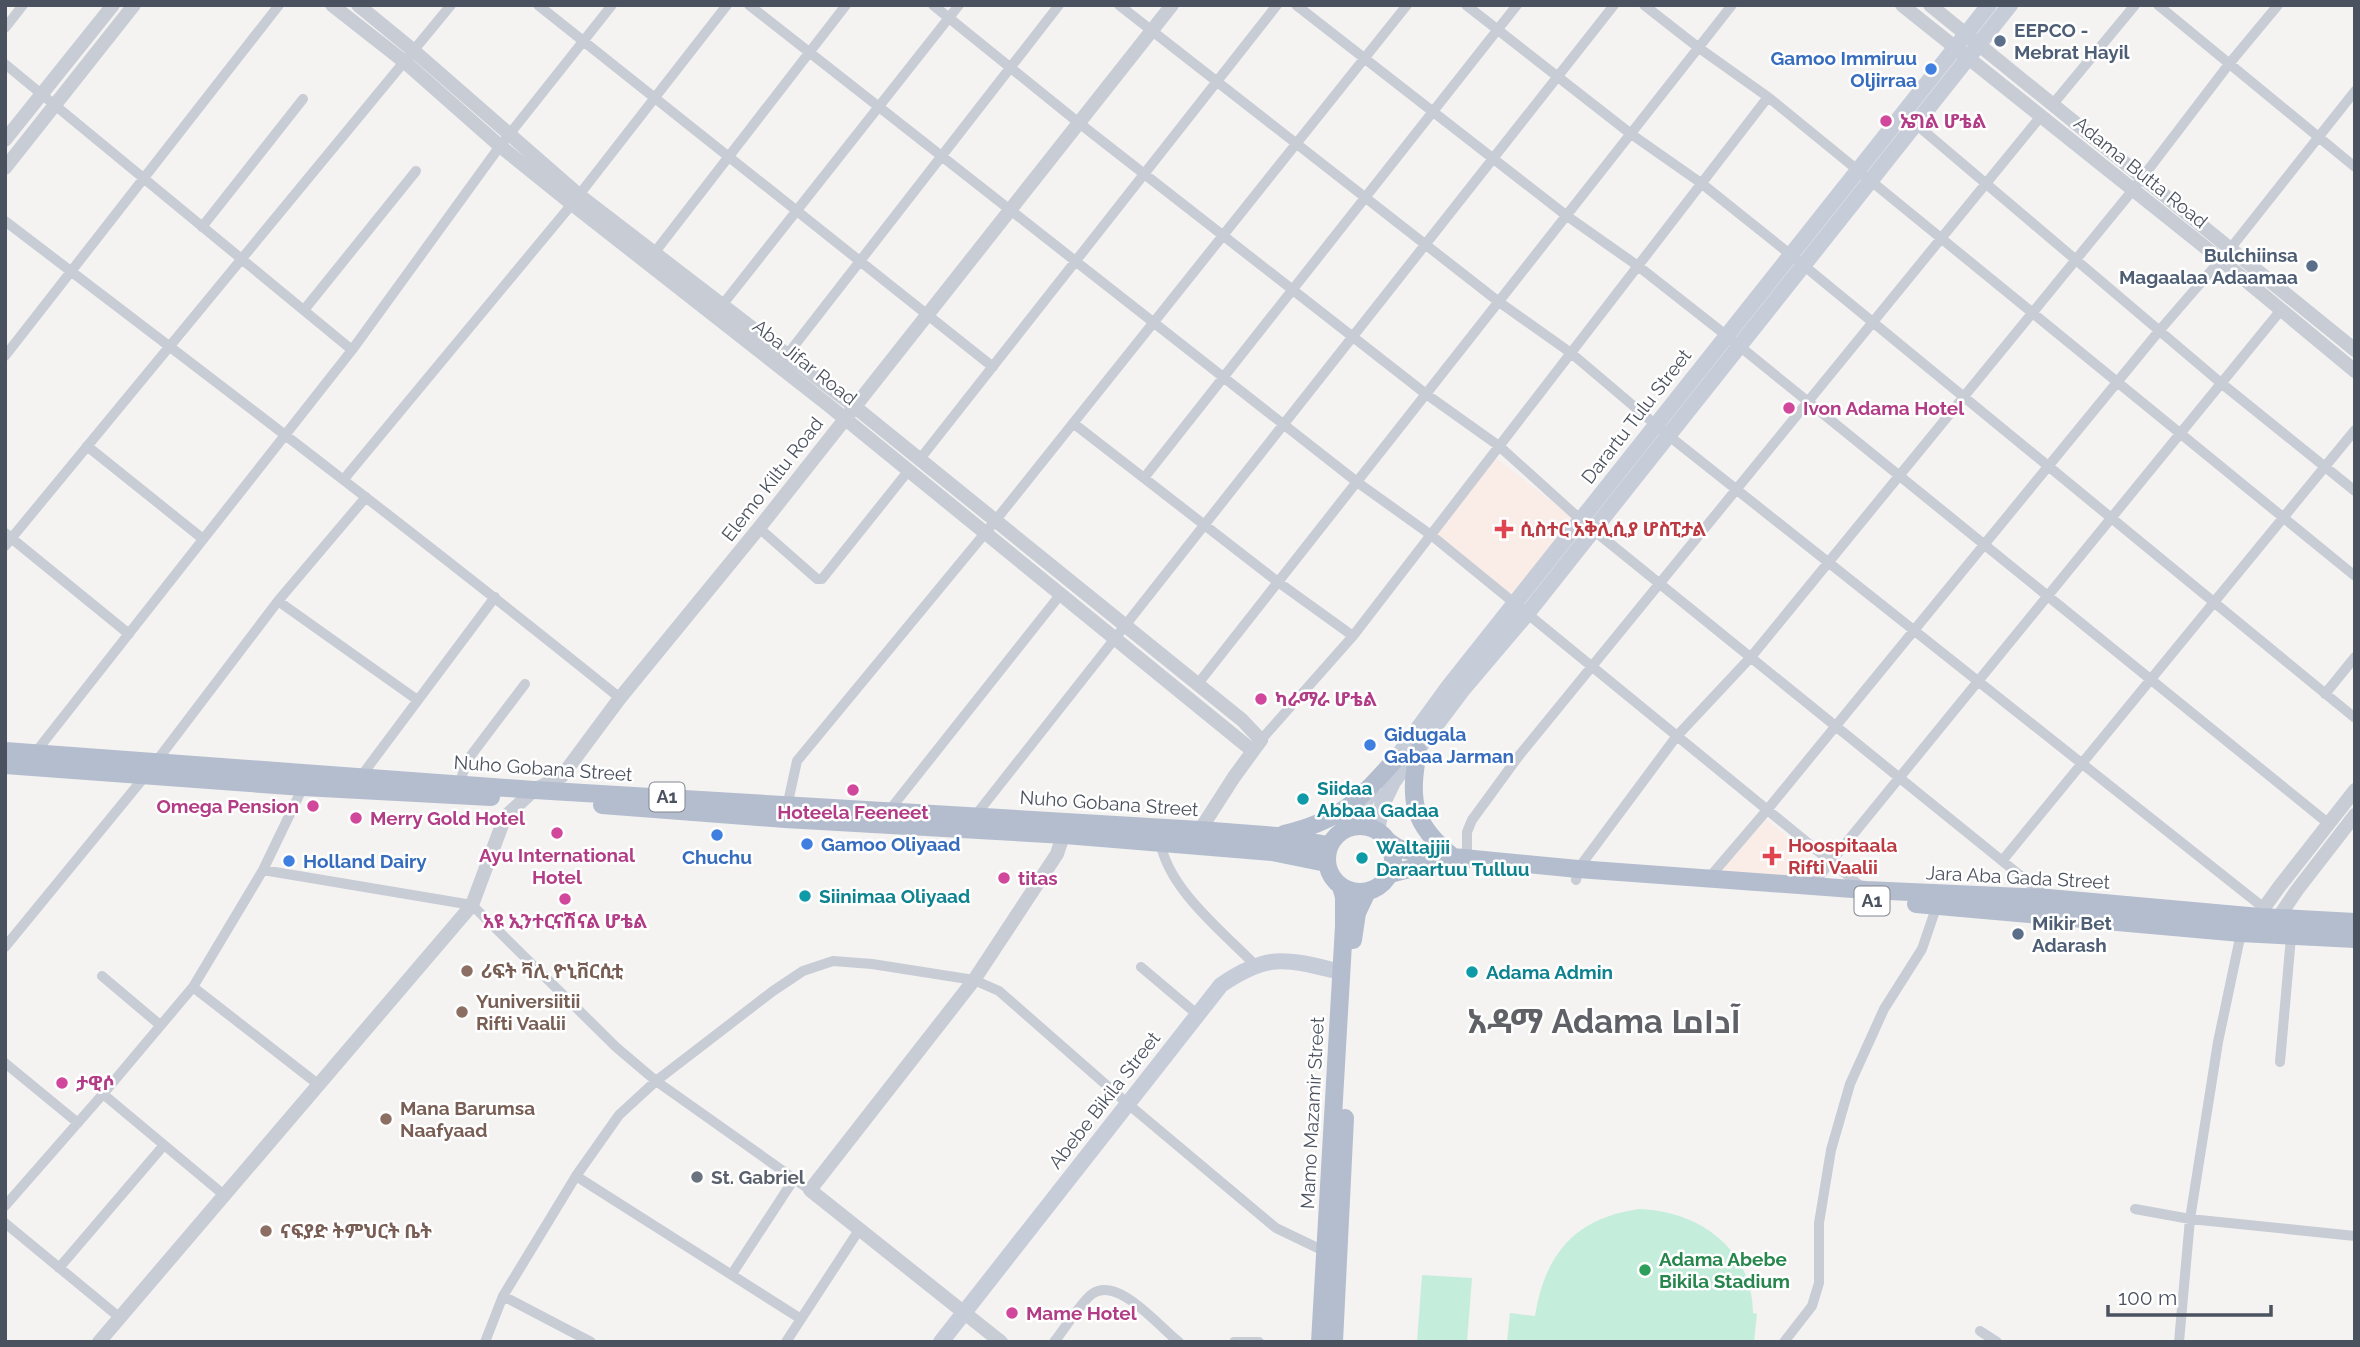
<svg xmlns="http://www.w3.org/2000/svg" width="2360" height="1347" font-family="Raleway,Cairo,'Noto Sans Ethiopic',sans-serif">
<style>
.medical{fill:#faece7}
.green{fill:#c5eddc}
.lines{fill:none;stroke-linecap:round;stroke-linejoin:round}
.minor{stroke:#c7ccd5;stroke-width:10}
.tertiary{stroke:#c7ccd5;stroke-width:14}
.secondary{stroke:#c7ccd9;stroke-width:16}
.primary{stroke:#b4bdce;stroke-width:18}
.service-dot{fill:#5c6f8a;stroke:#fff;stroke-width:2.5}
.shop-dot{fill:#3f7fe0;stroke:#fff;stroke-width:2.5}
.hotel-dot{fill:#d1479c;stroke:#fff;stroke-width:2.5}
.health-dot{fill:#e0444e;stroke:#fff;stroke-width:2.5}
.culture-dot{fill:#0f9aa8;stroke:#fff;stroke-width:2.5}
.education-dot{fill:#8d6e63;stroke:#fff;stroke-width:2.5}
.worship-dot{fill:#6b7280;stroke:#fff;stroke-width:2.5}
.leisure-dot{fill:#2e9e5b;stroke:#fff;stroke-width:2.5}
.labels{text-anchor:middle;stroke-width:5;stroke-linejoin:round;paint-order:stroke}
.shield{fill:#fff;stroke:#81868f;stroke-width:2}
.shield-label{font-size:18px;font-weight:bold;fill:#4b525f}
.service-label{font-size:19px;font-weight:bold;fill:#4e5e75;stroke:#fff;text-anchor:start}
.shop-label{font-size:19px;font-weight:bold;fill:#366cbe;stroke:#fff;text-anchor:start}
.hotel-label{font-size:19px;font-weight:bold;fill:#b23c85;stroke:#fff;text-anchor:start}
.street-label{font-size:19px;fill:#4b525f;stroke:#fff}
.health-label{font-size:19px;font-weight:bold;fill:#be3a42;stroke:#fff;text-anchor:start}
.culture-label{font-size:19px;font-weight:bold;fill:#0d838f;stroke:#fff;text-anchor:start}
.education-label{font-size:19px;font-weight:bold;fill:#785e54;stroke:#fff;text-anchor:start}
.worship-label{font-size:19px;font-weight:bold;fill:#5b616d;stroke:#fff;text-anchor:start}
.leisure-label{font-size:19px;font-weight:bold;fill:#27864d;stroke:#fff;text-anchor:start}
.town-label{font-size:33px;font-weight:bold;fill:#5f6167;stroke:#fff}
</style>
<rect width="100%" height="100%" fill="#f4f3f2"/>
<path class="medical" d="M1496 458 1576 520 1513 598 1433 538Z
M1766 819 1822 866 1807 882 1716 875Z"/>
<path class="green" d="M1639 1209C1699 1211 1752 1248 1753 1313L1757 1314 1754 1342H1507L1510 1313 1535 1316C1545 1254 1575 1218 1639 1209Z
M1422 1275 1472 1278 1467 1342H1417Z"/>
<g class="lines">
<path class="minor" d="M538 5 993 367
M749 5 1357 482 1431 535 1863 888
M933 5 1079 123 1426 394 1499 446 1581 520 2048 898
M1119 5 1499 302 1571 353 1669 436 2264 908
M1296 5 1567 216 1638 266 1727 336 2329 824
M1466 5 1631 134 1701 183 1791 255 2355 718
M1644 5 1699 48 1768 97 2355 576
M2158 5 2355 167
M5 28 23 5
M5 64 352 350
M2053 104 2135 5
M1911 120 2221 383 2355 491
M5 221C211 378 418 535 620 698
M202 227 303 99
M655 252 846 5
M723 304 959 5
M304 310 416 171
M787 355 1059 5
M5 356 279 5
M1073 423 1278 582 1353 636
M87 446 203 539
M920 459 1277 5
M1144 478 1517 5
M344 479 572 204 727 5
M759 528 817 579H822L909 470
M5 533 129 634
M5 546 451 5
M278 601 416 699
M1197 685 1732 5
M2325 694 2355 657
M1261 740 1353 636 1768 97
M35 753 352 350 500 146 612 5
M359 779 495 597
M460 783 466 762 525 684
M786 811 797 761 995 521 1407 5
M888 812 1060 595
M975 816 1614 5
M1160 841C1168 889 1222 931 1255 965
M1467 859V832L1472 820 1518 757 2041 116
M2002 861 2355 430
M263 870 472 905 616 1047 656 1081 810 1190
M1708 879 1767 810 2159 331 2230 249 2355 91
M1576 880 1578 869 1676 737 1751 657 2132 191 2229 64 2278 5
M1811 886 2281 310
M5 947 146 775 278 601 366 497
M1141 967 1198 1015
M102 976 160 1025
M193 987 319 1085
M2280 1062 2291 937
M5 1063 78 1123
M103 1094 224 1195
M576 1176 801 1319
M5 1206 103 1094 193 987 263 870 303 787
M2135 1209 2190 1219 2355 1236
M5 1223 119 1317
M59 1268 164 1145
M732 1274 794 1179
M503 1296 591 1342
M1980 1331 1997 1342
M485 1342 503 1296 576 1176 619 1115 656 1081 773 991 803 971 833 961 872 964 974 980 999 991 1128 1104 1276 1228 1328 1253
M786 1342 859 1230
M1054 1342C1064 1330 1081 1302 1092 1294 1118 1275 1160 1328 1179 1342
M1234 1342H1259
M1784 1342 1812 1306 1819 1283V1223L1831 1150 1850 1084 1884 1009 1922 949 1937 905
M2179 1342 2190 1219 2218 1042 2241 933"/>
<path class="tertiary" d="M332 5 406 63 500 146 572 204 827 404 1253 751
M358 5 414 51 579 195 855 407 1242 720 1261 740 1234 777 1200 830
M1902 5 2221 260 2355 371
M1930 5 2355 350
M5 140 113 5
M5 168 134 5
M2257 924 2264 908 2279 887 2355 790
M2274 924 2297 890 2355 815
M99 1342 472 905 505 817 534 790 562 776 620 698 759 528 1172 5
M1001 1342 810 1190 974 980 1057 854 1066 827"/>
<path class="secondary" d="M1387 771 1449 686 1989 5
M1344 829 1372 792
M1377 831 1382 805 1393 782 1464 688 1526 615 2010 5
M941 1342 1221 985C1269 952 1287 959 1341 972"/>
<path class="primary" d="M5 751 534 790 1200 830 1277 836 1328 845
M1418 751C1409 801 1412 824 1453 857
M5 765 303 787 491 797
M602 805 785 819 1065 835 1272 852 1326 863
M1327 859a33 33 0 1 1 66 0a33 33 0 1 1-66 0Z
M1284 834C1341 820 1357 802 1395 760
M1388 841 1398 848 1422 854 1578 869 1866 890 2048 898 2260 917 2355 922
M1390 874 1413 868 1445 867
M1916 904 2241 933 2355 939
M1353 940 1357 913 1367 892
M1320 1342 1344 926V897L1341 887
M1334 1342 1345 1118"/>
</g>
<g class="service-dot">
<circle cx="2000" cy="41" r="7"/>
<circle cx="2312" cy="266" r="7"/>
<circle cx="2018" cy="934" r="7"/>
</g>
<g class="shop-dot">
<circle cx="1931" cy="69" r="7"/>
<circle cx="1370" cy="745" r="7"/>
<circle cx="717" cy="835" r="7"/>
<circle cx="807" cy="844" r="7"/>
<circle cx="289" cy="861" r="7"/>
</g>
<g class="hotel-dot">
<circle cx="1886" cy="121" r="7"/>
<circle cx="1789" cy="408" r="7"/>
<circle cx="1261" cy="699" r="7"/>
<circle cx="853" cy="790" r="7"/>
<circle cx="313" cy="806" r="7"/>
<circle cx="356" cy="818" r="7"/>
<circle cx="557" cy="833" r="7"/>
<circle cx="1004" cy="878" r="7"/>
<circle cx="565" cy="899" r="7"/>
<circle cx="62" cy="1083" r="7"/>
<circle cx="1012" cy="1313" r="7"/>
</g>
<g class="health-dot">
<path d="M1500.5 518.5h7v7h7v7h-7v7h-7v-7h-7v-7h7z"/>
<path d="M1768.5 845.5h7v7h7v7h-7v7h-7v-7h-7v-7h7z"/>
</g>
<g class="culture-dot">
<circle cx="1303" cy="799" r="7"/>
<circle cx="1362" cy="858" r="7"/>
<circle cx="805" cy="896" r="7"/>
<circle cx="1472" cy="972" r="7"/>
</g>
<g class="education-dot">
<circle cx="467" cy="971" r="7"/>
<circle cx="462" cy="1012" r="7"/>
<circle cx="386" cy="1119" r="7"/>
<circle cx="266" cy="1231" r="7"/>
</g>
<circle class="worship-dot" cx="697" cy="1177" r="7"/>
<circle class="leisure-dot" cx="1645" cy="1270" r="7"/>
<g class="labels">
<g class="shield">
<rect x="649.5" y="782.5" width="35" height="29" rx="5"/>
<rect x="1854.5" y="886.5" width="35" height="29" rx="5"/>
</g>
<g class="shield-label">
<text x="667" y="803">A1</text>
<text x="1872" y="907">A1</text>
</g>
<g class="service-label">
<text x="2014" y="37">EEPCO -<tspan x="2014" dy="22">Mebrat Hayil</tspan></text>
<text x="2298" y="262" text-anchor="end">Bulchiinsa<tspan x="2298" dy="22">Magaalaa Adaamaa</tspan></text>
<text x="2032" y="930">Mikir Bet<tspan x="2032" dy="22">Adarash</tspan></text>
</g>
<g class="shop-label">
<text x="1917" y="65" text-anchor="end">Gamoo Immiruu<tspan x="1917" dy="22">Oljirraa</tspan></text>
<text x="1384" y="741">Gidugala<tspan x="1384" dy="22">Gabaa Jarman</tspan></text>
<text x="821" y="851">Gamoo Oliyaad</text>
<text x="717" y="864" text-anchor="middle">Chuchu</text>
<text x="303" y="868">Holland Dairy</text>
</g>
<g class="hotel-label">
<text x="1900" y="128">ኤግል ሆቴል</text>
<text x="1803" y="415">Ivon Adama Hotel</text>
<text x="1275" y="706">ካራማራ ሆቴል</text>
<text x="299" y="813" text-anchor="end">Omega Pension</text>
<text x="853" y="819" text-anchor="middle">Hoteela Feeneet</text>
<text x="370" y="825">Merry Gold Hotel</text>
<text x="557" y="862" text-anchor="middle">Ayu International<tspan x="557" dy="22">Hotel</tspan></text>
<text x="1018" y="885">titas</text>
<text x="565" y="928" text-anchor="middle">አዩ ኢንተርናሽናል ሆቴል</text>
<text x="76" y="1090">ታዊሶ</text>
<text x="1026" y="1320">Mame Hotel</text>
</g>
<g class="street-label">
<text transform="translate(2141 172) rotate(39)" y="7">Adama Butta Road</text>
<text transform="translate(805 362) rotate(38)" y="7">Aba Jifar Road</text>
<text transform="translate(1636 416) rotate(-52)" y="7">Darartu Tulu Street</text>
<text transform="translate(772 479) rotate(-52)" y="7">Elemo Kiltu Road</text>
<text transform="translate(543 768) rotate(4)" y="7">Nuho Gobana Street</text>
<text transform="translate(1109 803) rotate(4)" y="7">Nuho Gobana Street</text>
<text transform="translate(2018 877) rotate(3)" y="7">Jara Aba Gada Street</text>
<text transform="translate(1104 1100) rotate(-52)" y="7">Abebe Bikila Street</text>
<text transform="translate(1312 1113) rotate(-87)" y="7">Mamo Mazamir Street</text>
</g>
<g class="health-label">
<text x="1520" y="536">ሲስተር አቅሊሲያ ሆስፒታል</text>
<text x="1788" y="852">Hoospitaala<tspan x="1788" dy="22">Rifti Vaalii</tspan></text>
</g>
<g class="culture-label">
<text x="1317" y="795">Siidaa<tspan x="1317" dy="22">Abbaa Gadaa</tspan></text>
<text x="1376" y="854">Waltajjii<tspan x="1376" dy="22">Daraartuu Tulluu</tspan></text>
<text x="819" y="903">Siinimaa Oliyaad</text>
<text x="1486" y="979">Adama Admin</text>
</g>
<g class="education-label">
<text x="481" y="978">ሪፍት ቫሊ ዮኒቨርሲቲ</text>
<text x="476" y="1008">Yuniversiitii<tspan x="476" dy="22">Rifti Vaalii</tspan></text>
<text x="400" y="1115">Mana Barumsa<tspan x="400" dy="22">Naafyaad</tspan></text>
<text x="280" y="1238">ናፍያድ ትምህርት ቤት</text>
</g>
<g class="worship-label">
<text x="711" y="1184">St. Gabriel</text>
</g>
<g class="leisure-label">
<text x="1659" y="1266">Adama Abebe<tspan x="1659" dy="22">Bikila Stadium</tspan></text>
</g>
<g class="town-label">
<text x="1604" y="1033">አዳማ Adama آداما</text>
</g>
</g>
<rect width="2360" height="1347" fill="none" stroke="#4b525f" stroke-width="14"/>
<path d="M2108 1305v10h163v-10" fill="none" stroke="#4b525f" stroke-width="3.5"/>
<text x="2118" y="1305" font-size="21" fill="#4b525f" stroke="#ffffff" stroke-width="5" paint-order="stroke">100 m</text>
</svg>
